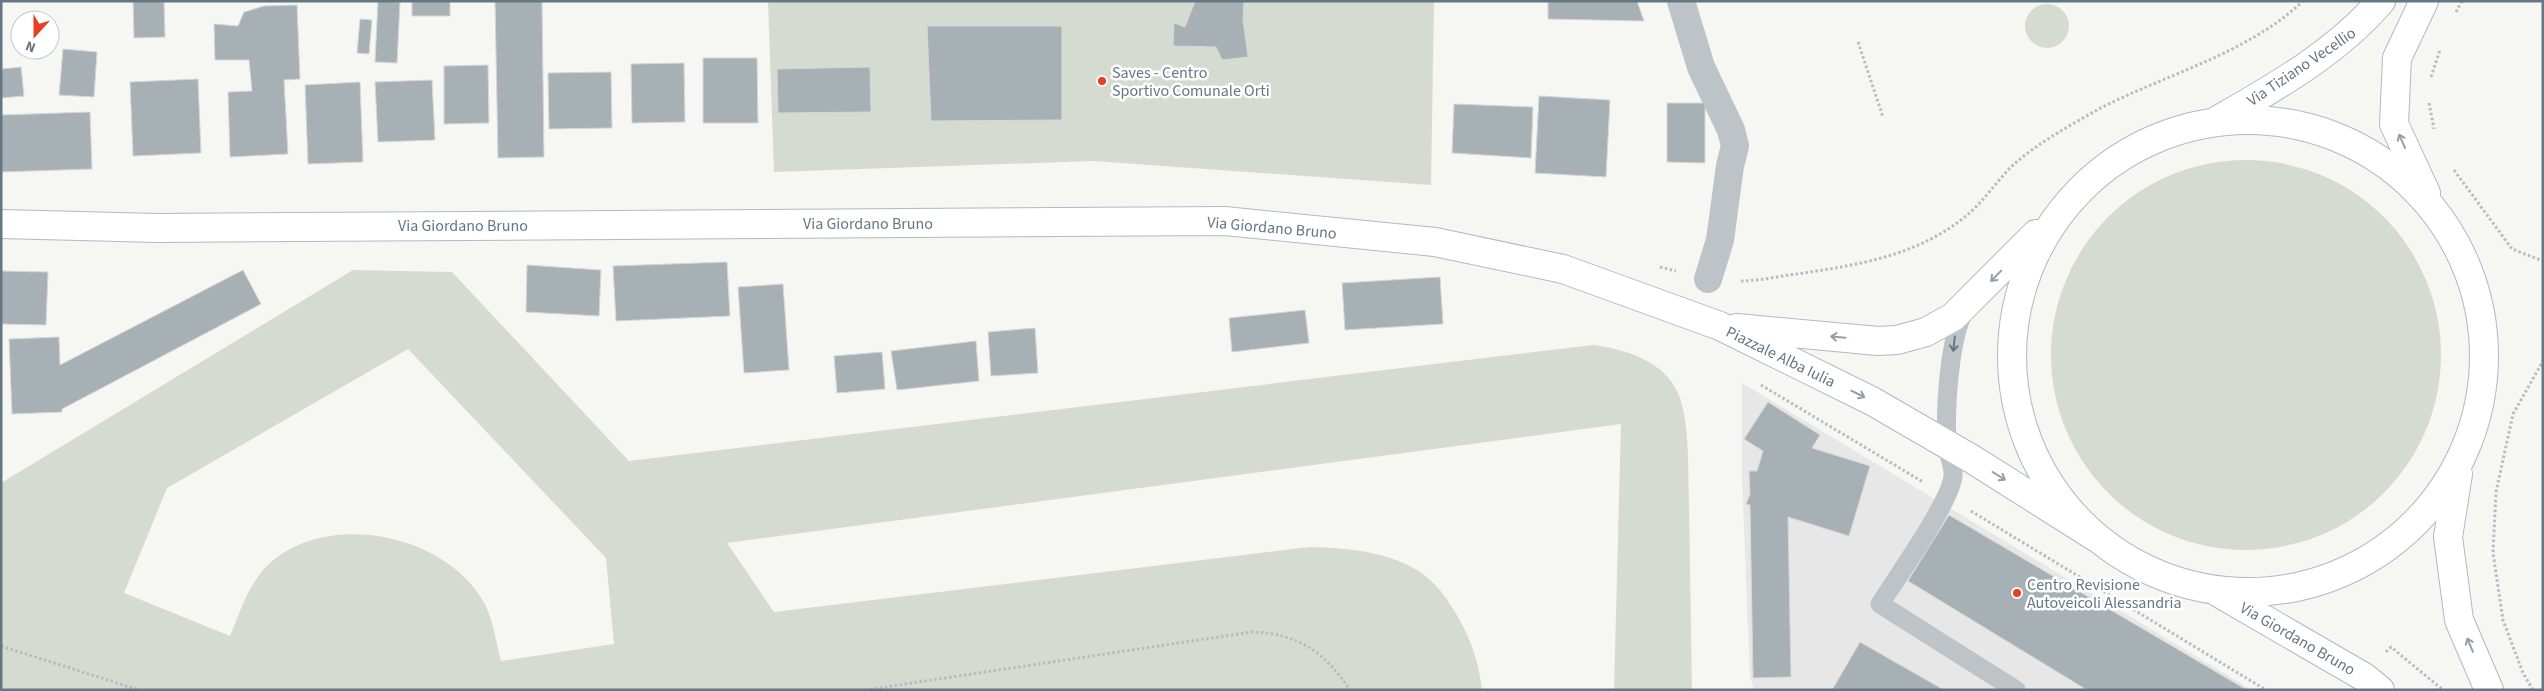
<svg xmlns="http://www.w3.org/2000/svg" width="2544" height="691" font-family="'Source Sans 3',sans-serif">
<style>
.built{fill:#e6e7e6}
.green{fill:#d6dbd1;fill-rule:evenodd}
.building{fill:#a7b1b5;stroke:#d7d7d5}
.lines{fill:none;stroke-linecap:round;stroke-linejoin:round}
.secondary-casing{stroke:#b3b9bd;stroke-width:30}
.path{stroke:#b8bcbe;stroke-width:3;stroke-dasharray:2.5 2.5;stroke-linecap:butt}
.lane{stroke:#bec3c7;stroke-width:19}
.street{stroke:#bec3c7;stroke-width:28}
.secondary{stroke:#fff;stroke-width:28}
.oneway{stroke:#92a0a9}
.oneway2{stroke:#647884}
.poi-dot{fill:#e73f21;stroke:#fff;stroke-width:2}
.labels{text-anchor:middle;stroke-width:5;stroke-linejoin:round;paint-order:stroke}
.street-label{font-size:16px;fill:#647884;stroke:#fff}
.poi-label{font-size:16px;fill:#647884;stroke:#fff;text-anchor:start}
</style>
<rect width="100%" height="100%" fill="#f6f6f2"/>
<path class="built" d="M1742 383 2252 690H1754L1750 677 1742 479Z"/>
<path class="green" d="M768 1H1434L1431 185 1094 161 774 172Z
M2025 26a22 22 0 1 1 44 0a22 22 0 1 1-44 0Z
M2051 355a195 195 0 1 1 390 0a195 195 0 1 1-390 0Z
M353 270 452 272 629 461 1593 345C1625 349 1664 361 1678 393 1690 420 1688 473 1689 503 1690 565 1691 627 1692 690H1614L1621 424 727 543 774 612 1310 547C1349 548 1400 552 1430 580 1442 590 1450 604 1458 617 1471 640 1479 663 1482 690H1V483ZM408 349 606 558 614 644 501 661C495 639 493 615 480 596 438 532 323 511 267 566 248 585 240 612 230 636L124 593 167 488Z"/>
<path class="building" d="M133 1H164L165 37 134 38Z
M378 1 400 2 397 63 375 62Z
M412 1H450V16H412Z
M495 1H542L544 157 498 158Z
M1195 1H1244L1243 20 1248 57 1222 60 1216 47 1173 46 1174 23 1185 27Z
M1548 1H1637L1644 21 1548 19Z
M297 5 300 79 284 80 288 154 230 157 228 92 252 91 249 60H215L214 24 238 26 244 12 264 6Z
M360 19 372 20 369 54 357 53Z
M927 26H1062V120L931 121Z
M63 49 97 52 94 97 59 95Z
M703 58H757L758 123H703Z
M684 63 685 122 632 123 631 64Z
M488 65 489 123 444 124V66Z
M21 67 24 96 1 98V69Z
M870 67 871 112 778 113 777 69Z
M611 72 612 128 549 129 548 73Z
M198 79 201 153 133 156 130 82Z
M432 80 435 140 378 142 375 82Z
M360 82 363 162 308 164 305 85Z
M1539 96 1610 100 1606 177 1535 173Z
M1667 103H1705V163L1667 162Z
M1454 104 1533 107 1531 158 1452 153Z
M90 112 92 169 1 172V115Z
M727 262 730 316 616 321 613 266Z
M527 265 601 270 599 316 526 312Z
M243 270 261 304 62 409V412L12 414 9 339 59 337 60 365Z
M1 271 48 272 46 325 1 324Z
M1440 277 1443 324 1345 330 1342 283Z
M783 284 789 370 744 373 738 287Z
M1305 310 1309 343 1232 352 1229 318Z
M1035 328 1038 373 991 376 988 332Z
M976 341 979 381 897 390 891 351Z
M882 352 885 389 837 393 834 356Z
M1768 402 1820 435 1812 448 1870 466 1849 536 1788 517 1791 677 1753 678 1750 505 1746 504 1750 494 1749 471H1757L1763 451 1744 439Z
M1949 515 2247 690H2087L1908 581Z
M1860 642 1944 690H1832Z"/>
<g class="lines">
<g class="secondary-casing">
<path id="secondary" d="M2424 1 2397 58 2394 124 2426 193
M2012 356a236 236 0 1 1 472 0a236 236 0 1 1-472 0Z
M2218 120C2277 86 2336 53 2381 1
M1 224 158 228 1225 221 1435 242 1563 269 1720 326 1872 401 1972 459 2097 538
M1737 328 1878 341 1897 340 1926 332 1953 317 2036 234
M2458 474 2448 537 2459 620 2489 690
M2219 593 2364 677 2380 690"/>
</g>
<path class="path" d="M2456 12 2462 1
M1858 42 1883 117
M2431 77 2440 50
M2429 103 2434 129
M2454 170 2512 249 2543 261
M1660 267 1676 271
M1741 281C1760 281 1779 276 1797 274 1858 265 1917 256 1966 216 1983 202 1996 182 2012 166 2036 144 2069 126 2097 110 2165 74 2246 55 2303 1
M1761 385 1923 482
M1971 511 2266 690
M1 646 139 690
M2386 652 2391 647 2443 690
M865 690 1252 632C1300 634 1323 651 1350 690
M2533 690 2523 673 2503 620 2493 553 2496 492 2513 414 2543 361"/>
<path class="lane" d="M1966 309C1949 334 1945 411 1947 443 1947 453 1954 465 1953 476 1951 501 1896 579 1880 604L2016 690"/>
<path class="street" d="M1681 1 1701 67 1731 130 1735 146 1730 166 1720 240 1708 279"/>
<use href="#secondary" class="secondary"/>
</g>
<defs><path id="oneway-shaft" d="M-6 0H5M1.5-3L5.5 0L1.5 3" fill="none" stroke-width="1.6" stroke-linecap="round" stroke-linejoin="round" transform="scale(1.25)"/></defs>
<g class="oneway">
<use href="#oneway-shaft" transform="translate(2402 141) rotate(-114)"/>
<use href="#oneway-shaft" transform="translate(1996 276) rotate(134)"/>
<use href="#oneway-shaft" transform="translate(1838 337) rotate(-175)"/>
<use href="#oneway-shaft" transform="translate(1858 394) rotate(26)"/>
<use href="#oneway-shaft" transform="translate(1999 476) rotate(32)"/>
<use href="#oneway-shaft" transform="translate(2470 645) rotate(-113)"/>
</g>
<use class="oneway2" href="#oneway-shaft" transform="translate(1954 344) rotate(96)"/>
<g class="poi-dot">
<circle cx="1102" cy="81" r="5"/>
<circle cx="2017" cy="593" r="5"/>
</g>
<g class="labels">
<g class="street-label">
<text transform="translate(2301 66) rotate(-34)" y="6">Via Tiziano Vecellio</text>
<text x="868" y="229">Via Giordano Bruno</text>
<text x="463" y="231">Via Giordano Bruno</text>
<text transform="translate(1272 227) rotate(5)" y="6">Via Giordano Bruno</text>
<text transform="translate(1781 356) rotate(26)" y="6">Piazzale Alba Iulia</text>
<text transform="translate(2298 638) rotate(30)" y="6">Via Giordano Bruno</text>
</g>
<g class="poi-label">
<text x="1112" y="78">Saves - Centro<tspan x="1112" dy="18">Sportivo Comunale Orti</tspan></text>
<text x="2027" y="590">Centro Revisione<tspan x="2027" dy="18">Autoveicoli Alessandria</tspan></text>
</g>
</g>
<rect width="2544" height="691" fill="none" stroke="#647884" stroke-width="5"/>
<g transform="translate(35 35) rotate(201)"><circle r="24" fill="#ffffff" stroke="#c1c9ce"/>
<path d="M0-4L9 19L0 12L-9 19Z" fill="#e73f21"/>
<text y="-8" font-size="14" font-weight="bold" text-anchor="middle" fill="#647884">N</text>
</g>
</svg>
